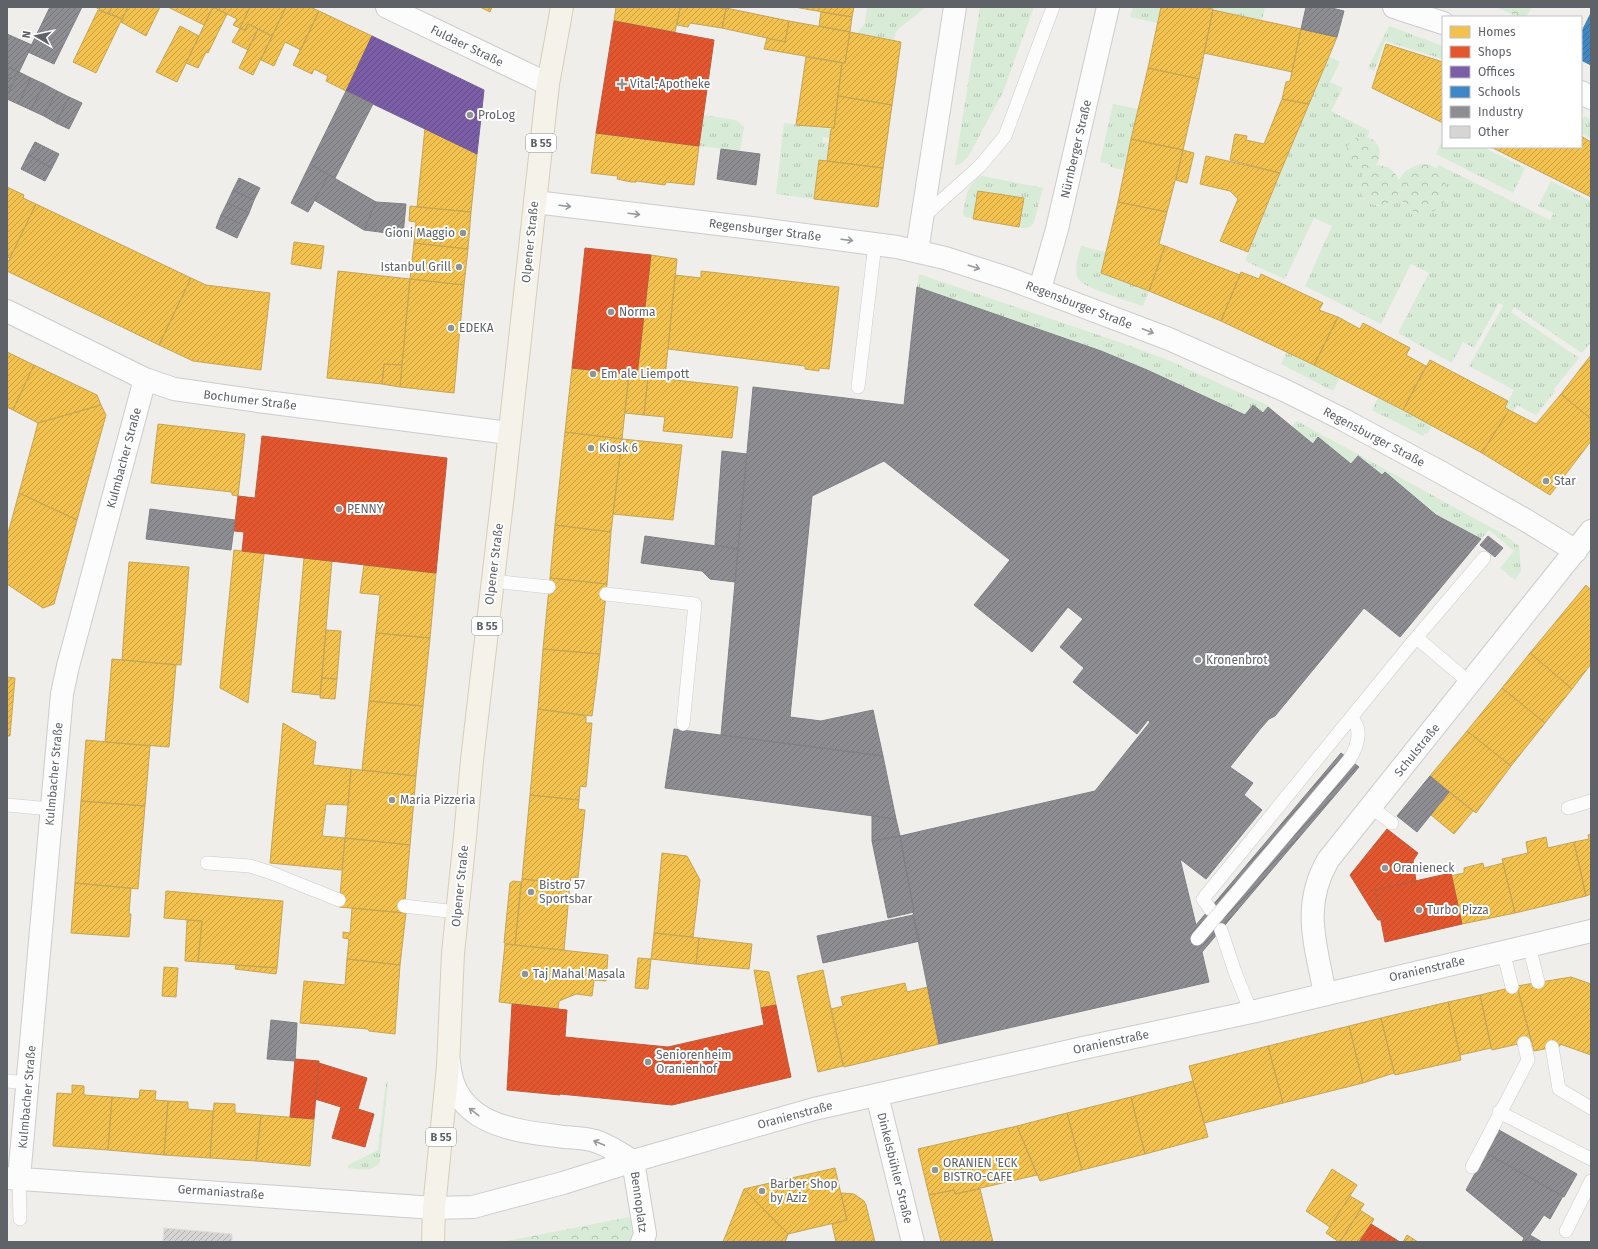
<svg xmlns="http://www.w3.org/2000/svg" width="1598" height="1249" font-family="'Fira Sans',sans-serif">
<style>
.grass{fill:url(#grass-tufts)}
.forest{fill:url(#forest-crowns)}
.homes{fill:url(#homes-hatch);stroke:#c6a556}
.shops{fill:url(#shops-hatch);stroke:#bc5b3f}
.offices{fill:url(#offices-hatch);stroke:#736094}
.schools{fill:url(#schools-hatch);stroke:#497da9}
.industry{fill:url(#industry-hatch);stroke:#7f8085}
.building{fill:url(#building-hatch);stroke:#deddd9}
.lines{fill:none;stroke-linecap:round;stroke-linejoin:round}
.service-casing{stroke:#cbcccc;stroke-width:14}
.minor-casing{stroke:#cbcccc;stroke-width:24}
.primary-casing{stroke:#d7ceb8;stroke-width:24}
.service{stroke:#fdfcfc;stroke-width:13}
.minor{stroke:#fdfcfc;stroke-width:22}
.primary{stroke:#f4f2e9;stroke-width:22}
.service-bridge-casing{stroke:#cbcccc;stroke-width:14;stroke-linecap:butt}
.service-bridge{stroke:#fdfcfc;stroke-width:13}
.oneway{stroke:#96999c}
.poi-dot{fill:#919496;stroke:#fff;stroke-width:1.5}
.labels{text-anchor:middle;stroke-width:4;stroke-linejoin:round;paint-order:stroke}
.shield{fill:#fff;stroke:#8f9295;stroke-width:1}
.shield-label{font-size:11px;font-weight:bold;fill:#5f6368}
.street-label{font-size:12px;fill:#5f6368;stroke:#fff}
.poi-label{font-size:12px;fill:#5f6368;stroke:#fff;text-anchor:start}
</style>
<defs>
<pattern id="grass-tufts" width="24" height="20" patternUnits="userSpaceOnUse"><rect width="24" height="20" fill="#d8ebd6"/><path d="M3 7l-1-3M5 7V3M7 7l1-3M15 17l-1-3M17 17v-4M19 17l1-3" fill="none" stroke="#b2c2b1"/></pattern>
<pattern id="forest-crowns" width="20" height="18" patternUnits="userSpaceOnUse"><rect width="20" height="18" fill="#d8ebd6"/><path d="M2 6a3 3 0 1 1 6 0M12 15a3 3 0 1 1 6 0" fill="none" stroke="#b2c2b1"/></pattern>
<pattern id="homes-hatch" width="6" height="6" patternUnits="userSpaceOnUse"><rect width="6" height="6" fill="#f2c14e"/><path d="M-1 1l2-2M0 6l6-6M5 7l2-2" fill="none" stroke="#c7a045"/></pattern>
<pattern id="shops-hatch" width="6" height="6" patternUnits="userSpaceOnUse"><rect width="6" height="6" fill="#e4572e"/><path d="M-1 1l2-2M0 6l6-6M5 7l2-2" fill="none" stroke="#bc4c2b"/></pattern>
<pattern id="offices-hatch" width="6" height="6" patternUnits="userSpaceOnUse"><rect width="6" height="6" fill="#7b5ea7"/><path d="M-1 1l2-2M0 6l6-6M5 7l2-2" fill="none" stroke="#634e85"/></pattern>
<pattern id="schools-hatch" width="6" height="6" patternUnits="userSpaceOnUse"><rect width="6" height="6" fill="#3f88c5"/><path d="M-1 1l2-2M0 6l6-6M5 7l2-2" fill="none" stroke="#366e9c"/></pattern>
<pattern id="industry-hatch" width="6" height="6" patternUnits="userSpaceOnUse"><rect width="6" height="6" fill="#8d8d92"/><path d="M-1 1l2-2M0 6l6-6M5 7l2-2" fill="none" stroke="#76777b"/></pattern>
<pattern id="building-hatch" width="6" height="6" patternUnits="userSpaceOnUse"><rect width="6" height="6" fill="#d6d5d3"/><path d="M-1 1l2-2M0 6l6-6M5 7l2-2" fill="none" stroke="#b1b0af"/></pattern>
</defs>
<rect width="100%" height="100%" fill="#efeeea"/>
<path class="grass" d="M867 7H926L896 31 894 40 857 34 865 23Z
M980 7H1034L1003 92 968 157 962 163 955 166Z
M1133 7H1161L1157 23 1130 17Z
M1202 7H1265L1262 20 1213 10 1212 9Z
M1389 26 1443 46V59L1385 41 1374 71 1368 68Z
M1328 56 1340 62 1330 82 1343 88 1331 111 1370 131 1367 137C1358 136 1345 142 1347 154 1348 158 1350 162 1352 166L1362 171H1366C1354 186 1360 202 1379 206L1399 193C1405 214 1428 220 1443 202L1438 170 1436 169 1439 165 1550 220 1553 214 1562 217 1538 206 1551 181 1591 201V342L1582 353 1514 307 1511 312 1579 358 1554 389 1555 391 1536 415 1517 405 1513 412 1505 407 1514 390 1469 366 1502 308 1503 305 1499 303 1474 348 1463 342 1452 363 1398 333 1429 273 1411 264 1381 324 1305 286 1332 226 1314 218 1285 279 1245 261Z
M1113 104 1138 109 1125 170 1110 167V164L1100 162Z
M703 115 736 120 744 127 740 151 699 146Z
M1585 116 1591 120V139L1581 133V123Z
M784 123 831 129V138L823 137 822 142 830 143 827 161 819 160 814 199 776 194Z
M1443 139V147H1483L1525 168 1513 193 1436 154Z
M982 176 1043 188 1034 222C1032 227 1029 228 1023 228L965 217 963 214C966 198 966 184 982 176Z
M1081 246 1106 252 1101 273 1149 291 1143 306C1131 302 1085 288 1079 280 1073 270 1078 256 1081 246Z
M919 274 1128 345 1170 361 1269 406 1263 413 1253 405 1245 415 1147 370 1101 351 917 287Z
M1287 351 1340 378 1333 391 1281 364Z
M1378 398 1432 426 1427 434 1425 433 1423 436 1372 410Z
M1297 421 1503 534 1519 546 1521 571 1515 580 1500 568 1514 551 1489 530 1481 539 1436 515 1385 472 1382 475 1358 456 1351 464 1319 437 1313 444 1292 426Z
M386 1082H388L380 1162C372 1173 360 1169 348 1168V1166L350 1164 378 1150Z"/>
<path class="forest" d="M1496 7H1532L1526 17H1518Z
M1359 137C1377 135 1385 151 1376 165 1388 166 1394 169 1399 180 1402 176 1404 171 1409 169 1446 145 1464 216 1420 213 1408 212 1402 203 1399 193 1380 220 1347 197 1365 171 1344 170 1339 144 1359 137Z
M630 1217 632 1232 631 1242H501Z"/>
<path class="homes" d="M95 7H112L108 14Z
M112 7H128L122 19 109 13Z
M128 7H160L146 36 121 22Z
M168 7H213L204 25Z
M213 7H250L240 28 233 25 237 19Z
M213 7 227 14 208 53 206 52 198 68 186 63Z
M250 7H286L272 36 248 24 245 30 240 28Z
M286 7H310L319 11 301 50 285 42 274 66 261 60Z
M480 7H492L490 12Z
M616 7H680L675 32 614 21Z
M680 7H716L726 9 722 28 690 23 688 27 677 25Z
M794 7H854L852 17Z
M1161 7H1202L1213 9 1199 79 1148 68Z
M726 8 789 21 785 42 722 28Z
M98 10 122 19 96 73 73 62Z
M1213 10 1301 29 1292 72 1204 53Z
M319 11 372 36 346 91 326 81 328 76 314 69 312 74 293 65Z
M821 12 852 17 850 32 819 26Z
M789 21 850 32 845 63 764 49 767 38 785 42Z
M248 24 258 29 248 50 232 42 240 28 245 30Z
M180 26 199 36 177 82 156 72Z
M258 29 272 36 253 75 239 68Z
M1301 29 1337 37 1309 104 1282 99 1286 82 1290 81Z
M850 32 901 42 892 105 838 96 842 63H845Z
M1386 44 1443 62V123L1372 88Z
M806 57 842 63 834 128 796 125Z
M1148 68 1199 79 1183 150 1131 139Z
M838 96 892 105 883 168 827 161 831 129 834 128Z
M1282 99 1309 104 1280 173 1230 160 1235 134 1247 136 1246 140 1264 144Z
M425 128 477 154 471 212 417 207Z
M596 133 699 146 694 185 666 182 665 185 637 181 636 182H631L617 179 618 176 591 173Z
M1581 136 1591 142V197L1491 147H1581Z
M1131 139 1183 150 1167 212 1118 202Z
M1183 150 1194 153 1187 183 1176 180Z
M1206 156 1280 173 1248 252 1220 241 1238 199 1230 191 1200 184Z
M819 160 883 168 878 207 814 199Z
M7 187 24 195 23 198 36 204 10 258 7 257Z
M978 191 1024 198 1019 227 973 219Z
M1118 202 1167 212 1159 244 1165 246 1149 291 1101 273Z
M36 204 191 278 159 345 7 271V264Z
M410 206 471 212 468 249 414 243 416 222 409 221Z
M294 242 324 246 321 269 291 264Z
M414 243 468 249 464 285 410 279Z
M1165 246 1240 275 1221 321 1149 291Z
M651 255 677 259 665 378 637 375Z
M338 271 410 279 402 365 384 364 382 384 327 378Z
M701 271 839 287 829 369 819 368V371L805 369V366L668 349 675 275 701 278Z
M1241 272 1259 279 1261 274 1323 303 1319 310 1338 317 1314 365 1221 321Z
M191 278 206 285 270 293 261 370 193 361 159 345Z
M410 279 464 285 454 393 400 387Z
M1338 317 1360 329 1363 323 1410 348 1406 355 1426 366 1403 410 1314 365Z
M7 352 34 365 13 410 7 407Z
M1591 355V419L1561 394Z
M1430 360 1508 401 1505 407 1509 410 1482 453 1403 410Z
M384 364 402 365 400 387 382 384Z
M34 365 97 395 101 405 38 423 13 410Z
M572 368 629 374 622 439 565 432Z
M629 374 648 377 644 415 625 413Z
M648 377 738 387 732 438 663 431 665 417 644 415Z
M1561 394 1591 419V441L1550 495 1482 453 1509 410 1536 424Z
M101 405 106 415 77 520 19 493 38 423Z
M158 424 245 434 238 496 232 495V492L151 483Z
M565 432 622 439 611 532 555 525Z
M622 439 682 445 673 520 613 514Z
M19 493 77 520 54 604 43 608 7 584V537Z
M555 525 611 532 607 584 550 578Z
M234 550 264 554 248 703 220 688Z
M304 558 332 561 320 695 292 692Z
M129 562 189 567 181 665 122 660Z
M364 565 436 573 430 638 376 633 380 595 360 593Z
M550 578 607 584 600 654 543 649Z
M1586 585 1591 590V664L1572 689 1530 653Z
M326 630 341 631 337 679 322 678Z
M376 633 430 638 423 706 369 701Z
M543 649 600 654 592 716 538 709Z
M1530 653 1572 689 1545 723 1502 688Z
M112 659 176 665 169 747 105 742Z
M7 677 15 678 10 736H7Z
M322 678 337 679 335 699 320 698Z
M1502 688 1545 723 1511 766 1467 731Z
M369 701 423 706 416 776 362 770Z
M538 709 586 716V723H592L586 787 580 786 579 800 530 795Z
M283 723 316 742 313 765 351 769 348 805 326 804 322 836 345 838 342 870 270 863Z
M1467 731 1511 766 1476 813 1430 776Z
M86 740 150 746 145 806 81 801Z
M351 769 416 776 410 845 345 838Z
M1449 792 1473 811 1454 834 1431 815Z
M530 795 579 800 578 809 585 810 578 878 571 877 570 884 522 879Z
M81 801 145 806 138 889 75 883Z
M1591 834V894L1586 896 1574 842 1589 839 1588 835Z
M1546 837 1548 848 1574 842 1586 896 1515 913 1502 859 1528 853 1526 842Z
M345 838 410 845 404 913 339 907Z
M662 853 687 856 700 880 693 937 654 933Z
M1483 863 1484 868 1503 863 1515 913 1462 924 1451 876 1464 873V868Z
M522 879 570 884 564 950 515 945Z
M513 881 521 882 515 945 504 943 510 883Z
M75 883 131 888 129 914H131L129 937 71 933Z
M166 891 283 901 277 968 198 962 202 921 164 918Z
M352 908 406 913 400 965 347 959 349 939 343 938V932L350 933Z
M187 920 202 921 198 962 185 961Z
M654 933 699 938 696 964 651 959Z
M699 938 752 944 749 969 696 964Z
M505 944 608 955 606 981 594 980 592 996 576 994 559 1001 558 1009 499 1002Z
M638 958 651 959 648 989 635 988Z
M347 959 400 965 395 1034 369 1031 368 1029 300 1023 304 981 345 985Z
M236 965 277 968 276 974 235 969Z
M164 967 178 968 176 997 162 996Z
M754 970 769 972 776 1005 761 1008Z
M823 970 843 1066 818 1072 797 976Z
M1571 977 1591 984V1055L1560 1044V1046L1534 1051 1517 986Z
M905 983 907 992 928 987 939 1044 844 1067 831 1009 843 1006 841 997Z
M1517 986 1531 1041 1492 1050 1480 995Z
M1480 995 1491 1048 1460 1055 1448 1002Z
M1448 1002 1461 1060 1395 1075 1381 1018Z
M1381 1018 1394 1073 1363 1083 1349 1026Z
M1349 1026 1363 1083 1283 1103 1268 1046Z
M1268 1046 1283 1103 1204 1123 1189 1066Z
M1193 1081 1208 1137 1145 1154 1131 1097Z
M72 1085 84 1086V1095L112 1097 108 1150 53 1146 57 1093 72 1094Z
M140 1090 156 1091 155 1100 168 1101 164 1155 108 1150 112 1097 139 1099Z
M1131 1097 1145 1154 1082 1170 1067 1113Z
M168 1101 188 1102V1109L213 1111 210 1158 164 1155Z
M214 1103 235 1104V1113L261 1115 256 1161 210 1158Z
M1067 1113 1082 1170 1040 1181 1017 1126Z
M261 1115 314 1119 310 1166 256 1161Z
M1017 1126 1037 1175 955 1194 954 1190 929 1195 918 1149Z
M835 1168 847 1220 788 1234 744 1189Z
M1332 1169 1357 1185 1330 1227 1306 1211Z
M744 1189 788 1234 785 1242H723Z
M980 1189 993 1242H941L929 1195 954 1190 955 1194Z
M841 1193 854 1194 864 1201 866 1205 875 1242H836L832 1224 847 1220Z
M1350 1196 1364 1204 1340 1242H1339L1326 1233Z
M1360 1210 1374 1219 1371 1224 1359 1242H1340Z
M1407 1235 1418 1242H1403Z"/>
<path class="shops" d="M614 21 714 40 699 146 596 133Z
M585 248 651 255 637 375 572 368Z
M262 436 447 458 436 573 242 551 244 532 234 531 238 496 255 498Z
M1387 829 1418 853 1413 861 1416 881 1375 890 1380 920H1378L1350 875Z
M1451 873 1462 924 1385 942 1375 890Z
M512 1004 567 1010 565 1037 668 1047 764 1025 761 1008 776 1005 791 1077 672 1105 560 1094V1095L507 1090Z
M295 1059 319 1061 314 1119 290 1117Z
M319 1063 367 1078 358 1109 374 1114 365 1147 332 1138 341 1107 315 1099Z
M1371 1224 1400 1242H1359Z"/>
<path class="offices" d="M372 36 484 90 477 154 346 91Z"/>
<path class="schools" d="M1591 13V65L1581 60V33Z"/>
<path class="industry" d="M50 7H82L54 64 28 52Z
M1306 7H1328L1344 11 1337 37 1301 29Z
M7 34 32 45 19 72 7 67Z
M7 67 19 72 16 76 7 79Z
M19 72 31 78 18 104 7 99V96Z
M16 76 9 92 7 93V79Z
M31 78 44 84 31 110 18 104Z
M44 84 57 91 44 116 31 110Z
M57 91 69 97 56 123 44 116Z
M346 91 373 104 335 178 310 164Z
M69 97 82 103 69 129 56 123Z
M35 142 59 154 52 168 28 155Z
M721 149 760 154 756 185 717 179Z
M28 155 52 168 45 181 21 169Z
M310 164 329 175 308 212 291 203Z
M329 175 376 202 364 230 314 200Z
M239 178 260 188 254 200 233 190Z
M233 190 254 200 249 213 227 203Z
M376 202 406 204 403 235 364 230Z
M227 203 249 213 243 225 221 215Z
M221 215 243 225 237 238 216 228Z
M917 287 1101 351 1147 370 1245 415 1253 405 1263 413 1268 407 1313 444 1318 437 1351 464 1358 456 1382 475 1385 472 1436 515 1481 539 1400 637 1364 608 1275 716 1269 719 1261 728 1230 767 1253 783 1244 795 1262 810 1206 879 1180 859 1196 925 1341 753 1359 767 1202 952 1209 982 939 1044 913 915 914 912 900 836 1095 791 1150 722 1148 720 1137 734 1073 682 1084 668 1060 647 1083 619 1068 607 1032 652 974 605 1010 560 884 461 812 496 790 717 821 721 873 710 883 756 721 735 753 387 904 405Z
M722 451 747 454 738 549 715 545Z
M150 509 235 520 231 550 146 539Z
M645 536 738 549 735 582 710 579 702 571 641 563Z
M1488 536 1503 548 1495 557 1480 545Z
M674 729 883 756 896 819 665 788Z
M1430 776 1449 792 1417 832 1397 816Z
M872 816 896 819 900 836 872 841Z
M900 836 914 912 888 918 872 841Z
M913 915 920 941 823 963 817 936Z
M271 1020 297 1023 295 1061 267 1059Z
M1499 1130 1577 1174 1564 1197 1486 1153Z
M1486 1153 1563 1196 1550 1219 1544 1215 1530 1235 1542 1242H1522L1524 1238 1466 1190Z"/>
<path class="building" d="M164 1228 232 1234V1242H163Z"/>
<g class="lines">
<g class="service-casing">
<path id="service" d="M923 217 980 166 1005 136 1053 7
M858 387 875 244
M492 581 549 587
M606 594 695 604 683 724
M1417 638 1470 683
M1349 760C1358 746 1363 731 1352 718
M7 805 51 809
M1371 807 1392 823
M1568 808 1591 801
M207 863 250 866 269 872 339 900
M404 906 457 912
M1210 909 1203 899 1411 644 1484 558
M1221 930 1235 972 1251 1012
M1529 945 1538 982
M1503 951 1512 987
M1552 1047 1559 1089 1591 1108
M7 1081 28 1083
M1499 1112 1591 1159
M1472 1167 1528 1060 1524 1043
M19 1178 20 1219
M1566 1231 1591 1181"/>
</g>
<g class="minor-casing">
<path id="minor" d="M387 7 548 84
M1394 7 1443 23
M1581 92 1591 98
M535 202 760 229 897 247 945 258 1010 279 1169 339 1286 391 1344 420 1442 473 1522 518 1576 551
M917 251 955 7
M1040 289 1057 229 1108 7
M7 311 145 379 174 389 258 401 509 433
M1325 994C1316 945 1301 907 1328 860L1591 531
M449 1062C453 1126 516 1131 565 1137 575 1138 586 1138 595 1141 607 1144 622 1155 633 1161
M877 1095 913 1242
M633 1161 645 1234 642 1242
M7 1178 434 1208 473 1207 563 1183 633 1161 814 1109 1083 1048 1256 1011 1591 931
M19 1178 62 694 68 666 145 379"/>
</g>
<g class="primary-casing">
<path id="primary" d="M433 1242 434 1208 448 1066 453 953 465 837 472 760 503 494 548 84 562 7"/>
</g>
<use href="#service" class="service"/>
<use href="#minor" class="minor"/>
<use href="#primary" class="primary"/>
<g class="service-bridge-casing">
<path id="service-bridge" d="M1197 939 1349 760"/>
</g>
<use href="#service-bridge" class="service-bridge"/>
</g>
<defs><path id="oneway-shaft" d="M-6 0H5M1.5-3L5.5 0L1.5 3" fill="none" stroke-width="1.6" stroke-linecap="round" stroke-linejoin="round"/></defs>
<g class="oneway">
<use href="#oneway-shaft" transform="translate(565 206) rotate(7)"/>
<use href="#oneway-shaft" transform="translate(634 214) rotate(7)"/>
<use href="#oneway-shaft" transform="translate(847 240) rotate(7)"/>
<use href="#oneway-shaft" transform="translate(974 267) rotate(18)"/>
<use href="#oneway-shaft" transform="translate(1148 331) rotate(21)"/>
<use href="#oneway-shaft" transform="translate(474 1112) rotate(-142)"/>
<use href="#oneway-shaft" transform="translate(599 1143) rotate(-157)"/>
</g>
<g class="poi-dot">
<path d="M620 78h4v4h4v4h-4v4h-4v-4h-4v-4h4z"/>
<circle cx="470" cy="115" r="4"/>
<circle cx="463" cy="233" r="4"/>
<circle cx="459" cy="267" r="4"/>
<circle cx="611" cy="312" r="4"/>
<circle cx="451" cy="328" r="4"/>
<circle cx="593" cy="374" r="4"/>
<circle cx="591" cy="448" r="4"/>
<circle cx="1546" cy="481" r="4"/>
<circle cx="339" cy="509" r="4"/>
<circle cx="1198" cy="660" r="4"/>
<circle cx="392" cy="800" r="4"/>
<circle cx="1385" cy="868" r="4"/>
<circle cx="531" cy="892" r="4"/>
<circle cx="1419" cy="910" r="4"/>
<circle cx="525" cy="974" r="4"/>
<circle cx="648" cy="1062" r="4"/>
<circle cx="935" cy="1170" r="4"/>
<circle cx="762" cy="1191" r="4"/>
</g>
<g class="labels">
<g class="shield">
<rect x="526" y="134" width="30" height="18" rx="3"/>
<rect x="472" y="617" width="30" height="18" rx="3"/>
<rect x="426" y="1128" width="30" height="18" rx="3"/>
</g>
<g class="shield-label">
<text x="541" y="147">B 55</text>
<text x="487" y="630">B 55</text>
<text x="441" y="1141">B 55</text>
</g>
<g class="street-label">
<text transform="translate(467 46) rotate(26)" y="4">Fuldaer Straße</text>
<text transform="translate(1076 149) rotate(-77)" y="4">Nürnberger Straße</text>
<text transform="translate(765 230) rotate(7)" y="4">Regensburger Straße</text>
<text transform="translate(530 242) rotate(-84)" y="4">Olpener Straße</text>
<text transform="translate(1079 305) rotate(21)" y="4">Regensburger Straße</text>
<text transform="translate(250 400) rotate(7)" y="4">Bochumer Straße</text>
<text transform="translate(1374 437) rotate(28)" y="4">Regensburger Straße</text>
<text transform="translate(124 458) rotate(-75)" y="4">Kulmbacher Straße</text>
<text transform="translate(494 564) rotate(-83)" y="4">Olpener Straße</text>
<text transform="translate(1417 750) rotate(-51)" y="4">Schulstraße</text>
<text transform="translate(54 774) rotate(-85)" y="4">Kulmbacher Straße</text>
<text transform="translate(460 886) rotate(-84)" y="4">Olpener Straße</text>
<text transform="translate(1427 969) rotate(-13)" y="4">Oranienstraße</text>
<text transform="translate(1111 1042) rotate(-12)" y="4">Oranienstraße</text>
<text transform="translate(27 1097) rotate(-85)" y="4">Kulmbacher Straße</text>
<text transform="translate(795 1115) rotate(-15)" y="4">Oranienstraße</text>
<text transform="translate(895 1168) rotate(76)" y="4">Dinkelsbühler Straße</text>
<text transform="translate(221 1192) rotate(4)" y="4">Germaniastraße</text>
<text transform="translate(639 1202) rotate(82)" y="4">Bennoplatz</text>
</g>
<g class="poi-label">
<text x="630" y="88">Vital-Apotheke</text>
<text x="478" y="119">ProLog</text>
<text x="455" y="237" text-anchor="end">Gioni Maggio</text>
<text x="451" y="271" text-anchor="end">Istanbul Grill</text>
<text x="619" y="316">Norma</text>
<text x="459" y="332">EDEKA</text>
<text x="601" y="378">Em ale Liempott</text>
<text x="599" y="452">Kiosk 6</text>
<text x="1554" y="485">Star</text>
<text x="347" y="513">PENNY</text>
<text x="1206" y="664">Kronenbrot</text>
<text x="400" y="804">Maria Pizzeria</text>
<text x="1393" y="872">Oranieneck</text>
<text x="539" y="889">Bistro 57<tspan x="539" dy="14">Sportsbar</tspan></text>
<text x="1427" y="914">Turbo Pizza</text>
<text x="533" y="978">Taj Mahal Masala</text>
<text x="656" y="1059">Seniorenheim<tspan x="656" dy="14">Oranienhof</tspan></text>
<text x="943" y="1167">ORANIEN 'ECK<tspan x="943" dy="14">BISTRO-CAFE</tspan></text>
<text x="770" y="1188">Barber Shop<tspan x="770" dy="14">by Aziz</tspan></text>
</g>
</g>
<rect width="1598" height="1249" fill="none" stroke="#5f6368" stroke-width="16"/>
<rect x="1442" y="16" width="140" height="132" fill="#ffffff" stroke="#bfc1c3"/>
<rect x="1450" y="26" width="20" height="12" fill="#f2c14e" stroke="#bfc1c3"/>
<text x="1478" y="36" font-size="12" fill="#5f6368">Homes</text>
<rect x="1450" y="46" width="20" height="12" fill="#e4572e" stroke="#bfc1c3"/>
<text x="1478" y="56" font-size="12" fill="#5f6368">Shops</text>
<rect x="1450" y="66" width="20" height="12" fill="#7b5ea7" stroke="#bfc1c3"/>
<text x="1478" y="76" font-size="12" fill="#5f6368">Offices</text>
<rect x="1450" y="86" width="20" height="12" fill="#3f88c5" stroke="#bfc1c3"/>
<text x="1478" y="96" font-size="12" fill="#5f6368">Schools</text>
<rect x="1450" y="106" width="20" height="12" fill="#8d8d92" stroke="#bfc1c3"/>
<text x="1478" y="116" font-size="12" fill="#5f6368">Industry</text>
<rect x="1450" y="126" width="20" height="12" fill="#d6d5d3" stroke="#bfc1c3"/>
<text x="1478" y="136" font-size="12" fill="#5f6368">Other</text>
<g transform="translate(36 36) rotate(279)" stroke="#ffffff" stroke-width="3" paint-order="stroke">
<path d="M0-3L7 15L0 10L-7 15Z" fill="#5f6368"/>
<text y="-6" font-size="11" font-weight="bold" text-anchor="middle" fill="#5f6368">N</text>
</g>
</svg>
